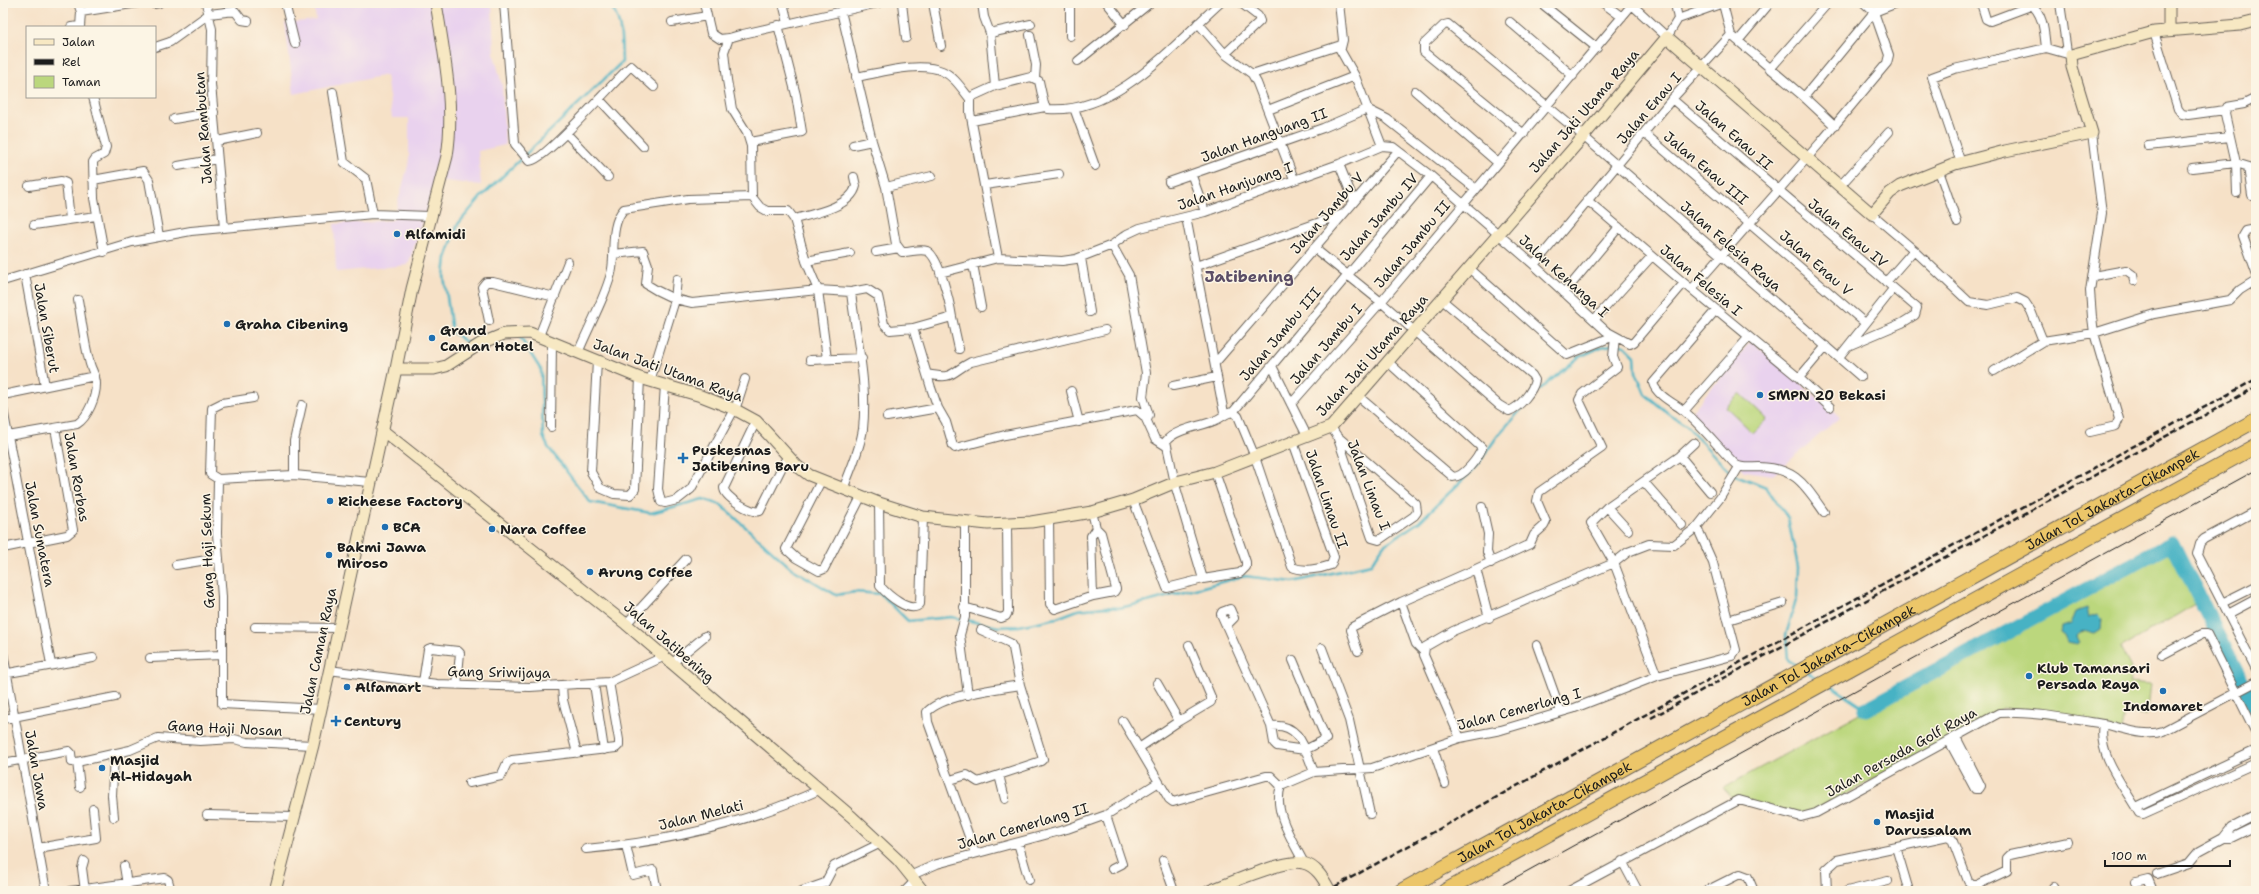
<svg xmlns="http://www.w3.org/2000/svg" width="2259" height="894" font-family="'Shantell Sans',sans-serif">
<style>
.built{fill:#e9d2ee}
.green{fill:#bbd77d;stroke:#6c7a4c}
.water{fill:#46b2c4;stroke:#316770}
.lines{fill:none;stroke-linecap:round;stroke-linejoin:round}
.stream{stroke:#46b2c4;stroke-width:2.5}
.river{stroke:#46b2c4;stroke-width:15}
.street-casing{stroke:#686158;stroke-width:10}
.secondary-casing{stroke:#686158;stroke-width:13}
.highway-casing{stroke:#686158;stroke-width:16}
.street{stroke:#fff;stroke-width:8}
.secondary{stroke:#f7e8c3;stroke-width:11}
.highway{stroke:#ecc669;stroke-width:14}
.tram{stroke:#1c1c1c;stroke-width:1}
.rail{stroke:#1c1c1c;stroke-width:2.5;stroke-dasharray:6 3;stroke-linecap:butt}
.poi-dot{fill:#1f6fb2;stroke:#fcf5e5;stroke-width:1.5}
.labels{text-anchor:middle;stroke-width:3;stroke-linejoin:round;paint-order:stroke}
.street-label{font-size:14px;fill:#1c1c1c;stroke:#fcf5e5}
.poi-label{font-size:14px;font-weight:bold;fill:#1c1c1c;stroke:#fcf5e5;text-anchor:start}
.quarter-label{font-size:16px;font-weight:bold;fill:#5b4d66;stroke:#fcf5e5}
</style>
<rect width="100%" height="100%" fill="#fcf5e5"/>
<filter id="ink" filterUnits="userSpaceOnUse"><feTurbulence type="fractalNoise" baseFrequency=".025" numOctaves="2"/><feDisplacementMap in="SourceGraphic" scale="8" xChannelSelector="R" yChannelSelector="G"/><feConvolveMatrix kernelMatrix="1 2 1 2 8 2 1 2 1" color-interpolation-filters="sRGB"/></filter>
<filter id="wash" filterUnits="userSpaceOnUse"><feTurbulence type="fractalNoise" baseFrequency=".012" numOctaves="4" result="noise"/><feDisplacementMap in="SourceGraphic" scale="16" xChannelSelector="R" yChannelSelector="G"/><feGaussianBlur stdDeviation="0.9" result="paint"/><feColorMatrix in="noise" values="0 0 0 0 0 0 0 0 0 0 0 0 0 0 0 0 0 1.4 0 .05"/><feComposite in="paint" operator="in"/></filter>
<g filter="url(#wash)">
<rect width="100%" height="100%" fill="#f6e1c7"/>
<path class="built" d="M314 3H492L494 54 502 85 505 145 478 151 481 185 437 180 408 265 336 272 334 224 393 220 409 162V118H392L386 75 294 94 285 23 316 20Z
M1751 341 1840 417 1773 475 1744 471 1688 416Z"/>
<path class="green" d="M1740 393 1767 419 1753 433 1726 407Z
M2172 543 2201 601 2120 648 2132 671 2129 682 2151 684 2147 716 2125 713 2122 730 2003 709 1806 816 1735 801 1723 788Z"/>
<path class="water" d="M2087 608 2089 618 2098 615 2102 619 2101 630 2095 634C2087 633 2083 628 2077 635L2080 642 2078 644 2067 642 2064 635 2060 632 2061 627 2070 624 2075 612Z"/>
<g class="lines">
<path class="stream" d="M505 329 515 327 517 331
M492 333 469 344 452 332 444 276 446 258 458 224 481 197 622 62C621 41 623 19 608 3
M520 337 541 370 543 436 548 447 590 502 651 513 703 499 721 505 791 568 836 595 855 592 881 594 908 621 951 617 999 627 1019 626 1057 618 1078 610 1104 607 1119 608 1147 602 1244 576 1293 582 1371 564 1384 545 1419 522 1475 468 1499 434 1539 390 1579 357 1601 347 1617 344 1625 346 1635 356 1636 372 1645 394 1670 415 1687 426 1719 461 1733 474 1766 487 1788 518 1798 567 1797 597 1786 635 1788 660 1798 666
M1807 672 1820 680
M1830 685 1866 709"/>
<path class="river" d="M1866 709 2172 543 2256 710"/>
</g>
</g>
<g filter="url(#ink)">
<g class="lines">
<g class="street-casing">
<path id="street" d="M78 3 81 12 80 27
M206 3 212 29 211 84 224 228
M285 3 295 44
M504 3 515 144 529 161C543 164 615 80 631 66L654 87
M704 3 711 33 720 39 729 38
M783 3 788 23
M902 3 906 38
M933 3 941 46
M982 3 984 17 990 33 995 86
M1107 3 1125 25
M1339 3 1343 40 1341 48
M1541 3 1597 48
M1603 3 1622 17
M1630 3 1667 37 1678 19 1723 3
M1675 3 1678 19
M1981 3 1986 19 1990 21 2033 5
M2030 3C2044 15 2044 31 2046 48
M2060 3 2067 52
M154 4 159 3
M1723 4 1731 35
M81 12 138 3
M672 22 707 16
M1510 22 1573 76
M1198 23 1225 54 1252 74 1257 83 1294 179
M71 27 80 26
M2154 32 2178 109 2182 114 2188 115 2225 110
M990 33 1031 24
M1030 35 1036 65 1035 78
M1731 35 1804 97 1835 126
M1070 36V3
M1738 41 1770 3
M155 47 170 42 209 14 235 11 242 20 248 21
M1225 54 1260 21 1258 16 1241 3
M1078 61 1150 3
M1770 69 1828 3
M1252 74 1338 46 1355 76 1382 146
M856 77C880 73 919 61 942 71 954 76 962 89 970 99
M1415 91 1498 163
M333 92 344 162 366 179 373 214
M93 97 106 147 104 154 95 159 93 162 94 198 104 252
M1804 97 1874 12 1897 3
M2256 98 2244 104 2227 107 2225 114 2236 163 2256 169
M599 99 643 146
M1672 99 1917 308 1915 315 1902 323 1848 346
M1074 108 1095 166
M1268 110 1355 76
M174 119 214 112
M972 121 1045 107
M566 133 608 177
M1644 133 1865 323
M1524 134 1424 52V44L1444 25 1448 24 1575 129 1861 377
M217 141 257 133
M750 142 802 132 796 95 778 25
M853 145 872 141
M2148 146 2230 137
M1961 163 1932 77 1954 69 2046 48 2071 55
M1339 164 1354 201
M178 166 217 159
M2248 167 2252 195
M2192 168 2236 163 2237 193
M1939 171 1957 222
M1192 176 1205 212
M93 180 143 171 149 180 159 236
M1169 182 1323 128 1367 109 1387 119 1476 189
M985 185 1059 174
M29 186 61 181 66 183 70 219
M886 187 932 176
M1839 187 1889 132
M1587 200 1684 283 1799 378 1830 407
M1872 214 1914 250 1969 302 1988 305 2017 298 2025 302 2031 311 2043 341
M1186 217 1224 413
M794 219C813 214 851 207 856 186L854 177
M34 225 96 216
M2256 229 2246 231 2243 236 2256 272
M1112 245 1129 275 1146 373 1143 397 1149 415 1147 420
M1314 248 1381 302 1499 405 1509 411C1520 407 1533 391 1535 380L1532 375 1442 300
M876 252 899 248
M613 254 643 251 648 265 646 284C661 294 674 300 692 303L818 290 851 292 867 289 878 296 884 324 890 330 913 328 952 317C950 304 939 256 927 251 919 248 909 253 902 252L896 244 886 187 872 141 841 11
M998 258 970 112V99L971 97 995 86 1031 77 1039 81 1044 104 1048 109C1117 115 1174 44 1220 3
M1081 258 1090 312
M806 261 850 253
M973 264 981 307
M1534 265 1672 99 1731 35
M1196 266 1343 214
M1469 268 1567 355 1614 336
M940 273 998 258 1062 261 1076 259 1112 245 1127 234 1140 228 1205 212 1339 164 1382 146 1393 147 1431 176 1534 265 1606 331 1630 344 1634 342 1684 283
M25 274 45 386
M2093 276 2126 270 2133 275 2134 281
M3 281 132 242 191 231 373 214 430 216
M1886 282 1914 250
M1692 289 1820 143 1887 63 1889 55 1874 12 1864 3
M1564 293 1619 227
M1716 310 1653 383C1656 394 1671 402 1680 408 1698 421 1719 448 1735 464 1741 469 1751 467 1759 467 1796 468 1804 484 1824 512
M952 317 959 349
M1594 320 1652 256
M489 321 482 287 486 282H493L555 297
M913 328 931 388 938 408 946 422 953 446 955 448 1005 435 1137 410 1145 417 1155 439 1166 446
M539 336 568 262
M578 353C587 330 608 292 612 269 615 250 610 224 624 209L688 199 752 197
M1839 357 1893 289
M827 359 818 290 806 261 794 219 788 211H767L760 207 752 197 751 146 747 133 732 109 727 80 724 52 729 38 743 34 878 3
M810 360 862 358
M597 361 591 472 600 488 614 494 630 495 635 489 640 378
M1216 362 1398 151
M1272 366 1307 436
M1994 371 2043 341 2094 333 2154 314 2230 300 2240 290 2256 280
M927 374C955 380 949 373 971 362L1105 330
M1799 378 1826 346
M650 381 675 300 677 279
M665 385 658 489 661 502 665 503 677 500 691 489 737 404 745 379
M1173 386 1217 377
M1071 391 1079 422
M3 395 95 376
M1358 396 1453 477C1464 477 1478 458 1482 448L1388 362
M1291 404 1381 302 1631 6
M3 409 51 664
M1684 411 1749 337
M1233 412 1238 416 1255 457 1292 567C1303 572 1320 569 1331 565L1334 557 1293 442
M1233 412 1431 176
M887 417 938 408
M756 421 724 488C724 497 752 514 760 511L788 455
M551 427 552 342
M1331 427 1337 436 1416 504 1417 512 1414 516 1379 540 1372 538 1337 436
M2090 432 2116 426 2119 419 2094 333 2092 317 2090 291 2102 213 2092 133
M8 436 77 424C88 417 96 397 96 384 96 376 92 371 90 364 84 343 82 321 78 300
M1680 456 1710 492
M294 475V441L302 405
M218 479 217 534 222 597V704L321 709
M218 479 294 475 370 482
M218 479 210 474 212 408 222 403 253 398
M821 481 786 549 796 558 819 571 824 569 861 497
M1644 482 1682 525
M843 490C850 470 860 450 863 429 868 382 856 338 851 292
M1133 500 1167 588 1203 579 1240 573 1246 567V562L1215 472
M879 503 880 586C887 594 910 615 920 604L923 517
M1482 507 1488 534 1487 552 1491 563
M1607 507 1628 530
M2256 511 2204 539 2200 543 2197 554 2256 669
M1092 512 1096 528 1091 536 1093 596
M1049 518 1050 604 1055 609 1093 596 1114 592 1116 589 1101 533 1096 528
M965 523V617L960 635 968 695
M3 548 67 535 73 530 55 428
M176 565 219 558
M1203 579 1176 488 1166 441C1177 428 1201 427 1216 420 1223 417 1225 413 1233 412
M1401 602 1416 644 1424 652
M2222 603 2256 586
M964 607 1001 618 1006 616 1008 612 1007 524
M2228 614 2256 599
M1489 618 1476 569 1530 544 1534 535 1544 526 1546 522 1537 501 1539 492 1602 448 1579 400 1582 394 1617 367 1613 357 1615 337
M1728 620 1783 603
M626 624 686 559
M1227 625 1234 618 1230 609 1222 612 1221 614 1271 726C1301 722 1305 751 1314 772
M255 627 339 628
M981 630 1010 643 1013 648 1020 685
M1537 645 1561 712
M1322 648 1349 720 1370 814
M1358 651 1351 630 1352 627 1401 602 1476 569
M3 653 46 891
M2162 655 2202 634H2207L2256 733
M150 658 221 655
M671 664 705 636
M329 670 437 684 530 687 609 682 663 657
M3 674 93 658
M1657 676 1614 563 1591 523 1607 507 1680 456 1694 443
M423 682 428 649 431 648 458 651 460 653 457 685
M1157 683 1179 721
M594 684 604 750
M562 685 563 700 577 753
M3 719 115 697
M1123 721 1169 799 1173 802 1266 776H1271L1281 786
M2103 724C2097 756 2124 786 2139 813L2143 814 2256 763
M1271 726 1274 743 1277 746 1305 750 1326 739 1293 660
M1460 738 1424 655 1425 647 1453 631 1614 563 1628 552 1649 544 1674 545 1697 527
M1949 741 1975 789H1979L1981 786 1956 737
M1139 748 1179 721 1211 702V697L1189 645
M1433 748 1445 784
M77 762 130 750 158 738 200 741 234 739 247 742 313 745
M3 763 69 751 71 753 72 762H77L80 787
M950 780 967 775 978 782 999 775 1005 799
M469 783 501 776 507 763 512 760 616 748 619 745V740L609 682
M2136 807 2256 750
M207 815 294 817
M1106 815 1122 864 1112 869
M114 817 112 796 114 753
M2223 838H2231L2256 826
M1018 843 1029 880
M626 845 633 875 653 870 657 891
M1896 847 1909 891
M38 848 96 838 93 809
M586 849C666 842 745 824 819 790
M975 853 928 722 927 712C942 695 996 689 1020 685L1043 759 1041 761 999 775
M1163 860 1174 891
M84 861 82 868 85 891
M1622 861 1638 891
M1304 863C1293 841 1272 811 1281 786L1314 772 1372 768 1460 738 1501 730 1572 709 1657 676 1732 656 1736 650 1713 563 1697 527 1720 498 1739 467
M124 866 128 891
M2157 874 2189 863 2199 851 2223 838 2231 828 2256 815
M912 875 937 864 1067 829 1106 815 1159 782
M2136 882 2148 879 2153 891
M1977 885 2007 871V858L2010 855 2068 842
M2053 887 2055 891
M70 891 165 878 168 880 171 891
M802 891 825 883 834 866 881 843
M905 891 916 880
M1569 891 1739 800 1801 817 1816 813 1999 713C2029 711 2072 719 2103 724 2121 727 2145 738 2163 731L2256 682
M1706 891 1740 874 1748 877 1754 891
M1827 891 1826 870 1837 860 1948 836 1952 839 1968 881 1972 885H1977L1979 891
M1847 891 1888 881"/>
</g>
<g class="secondary-casing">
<path id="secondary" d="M2169 30V3
M396 369H434L446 366 480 344 504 334 530 333 640 378 701 396 734 409 756 421 797 466 809 475 879 503 923 517 988 524 1031 522 1092 512 1133 500 1176 482 1215 472 1331 427 1583 137 1667 37 1872 214 1890 193 1900 186 1955 164 2005 151 2092 133 2072 67 2071 55 2154 32 2240 25 2256 21
M382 430 626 624 852 817 898 860 923 891
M275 891 313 745 396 369 412 289 447 156C455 106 444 53 436 3
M1209 891C1228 884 1286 858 1303 863 1317 866 1324 880 1330 891"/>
</g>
<g class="highway-casing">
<g id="highway">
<path id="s1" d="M1401 891 2256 420"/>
<path d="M1445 891 2256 446"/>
</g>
</g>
<use href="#street" class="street"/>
<use href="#secondary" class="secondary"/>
<use href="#highway" class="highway"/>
<path class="tram" d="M1491 891 2256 470"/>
<path class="rail" d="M1651 718 2256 387
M1327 891 1766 648 2256 379"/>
</g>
</g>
<g class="poi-dot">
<circle cx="397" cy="234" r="4"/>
<circle cx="227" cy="324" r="4"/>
<circle cx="432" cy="338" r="4"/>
<circle cx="1760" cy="395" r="4"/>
<path d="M681 452h4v4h4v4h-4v4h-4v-4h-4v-4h4z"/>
<circle cx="330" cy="501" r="4"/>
<circle cx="385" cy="527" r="4"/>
<circle cx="492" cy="529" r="4"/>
<circle cx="329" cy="555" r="4"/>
<circle cx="590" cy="572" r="4"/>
<circle cx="2029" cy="676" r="4"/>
<circle cx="347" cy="687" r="4"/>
<circle cx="2163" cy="691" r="4"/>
<path d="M334 715h4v4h4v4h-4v4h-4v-4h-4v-4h4z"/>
<circle cx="102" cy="768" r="4"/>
<circle cx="1877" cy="822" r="4"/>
</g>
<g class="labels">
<g class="street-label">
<text transform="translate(1649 108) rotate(-49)" y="5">Jalan Enau I</text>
<text transform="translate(1584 111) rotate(-49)" y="5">Jalan Jati Utama Raya</text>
<text transform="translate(203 128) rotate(-94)" y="5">Jalan Rambutan</text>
<text transform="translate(1264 135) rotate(-20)" y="5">Jalan Hanguang II</text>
<text transform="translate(1734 135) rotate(41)" y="5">Jalan Enau II</text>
<text transform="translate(1706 168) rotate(40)" y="5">Jalan Enau III</text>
<text transform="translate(1235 186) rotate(-19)" y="5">Jalan Hanjuang I</text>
<text transform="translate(1327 213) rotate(-49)" y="5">Jalan Jambu V</text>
<text transform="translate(1379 217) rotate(-49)" y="5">Jalan Jambu IV</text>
<text transform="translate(1848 233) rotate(40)" y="5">Jalan Enau IV</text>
<text transform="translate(1412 244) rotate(-50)" y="5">Jalan Jambu II</text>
<text transform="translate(1731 246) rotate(41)" y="5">Jalan Felesia Raya</text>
<text transform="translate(1816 263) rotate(41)" y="5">Jalan Enau V</text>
<text transform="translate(1564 276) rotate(42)" y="5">Jalan Kenanga I</text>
<text transform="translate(1701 280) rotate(40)" y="5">Jalan Felesia I</text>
<text transform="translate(47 328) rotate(80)" y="5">Jalan Siberut</text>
<text transform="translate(1280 334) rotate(-50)" y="5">Jalan Jambu III</text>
<text transform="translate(1326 344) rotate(-49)" y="5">Jalan Jambu I</text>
<text transform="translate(1372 355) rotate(-48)" y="5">Jalan Jati Utama Raya</text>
<text transform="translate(668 370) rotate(20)" y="5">Jalan Jati Utama Raya</text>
<text transform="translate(77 477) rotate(80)" y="5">Jalan Rorbas</text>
<text transform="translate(1369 485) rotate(69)" y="5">Jalan Limau I</text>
<text transform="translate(1327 499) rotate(71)" y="5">Jalan Limau II</text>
<text dy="5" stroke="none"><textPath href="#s1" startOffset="812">Jalan Tol Jakarta–Cikampek</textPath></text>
<text transform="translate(40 534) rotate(79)" y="5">Jalan Sumatera</text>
<text transform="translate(207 551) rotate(-92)" y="5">Gang Haji Sekum</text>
<text transform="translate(669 642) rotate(41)" y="5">Jalan Jatibening</text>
<text transform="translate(318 651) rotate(-78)" y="5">Jalan Caman Raya</text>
<text dy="5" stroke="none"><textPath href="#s1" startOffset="488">Jalan Tol Jakarta–Cikampek</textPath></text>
<text transform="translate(499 672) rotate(1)" y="5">Gang Sriwijaya</text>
<text transform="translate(1519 709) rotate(-15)" y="5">Jalan Cemerlang I</text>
<text transform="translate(225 728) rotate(3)" y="5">Gang Haji Nosan</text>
<text transform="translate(1901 752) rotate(-29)" y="5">Jalan Persada Golf Raya</text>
<text transform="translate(37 770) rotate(80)" y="5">Jalan Jawa</text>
<text dy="5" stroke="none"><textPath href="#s1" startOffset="164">Jalan Tol Jakarta–Cikampek</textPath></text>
<text transform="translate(701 815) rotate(-14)" y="5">Jalan Melati</text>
<text transform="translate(1023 826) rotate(-16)" y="5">Jalan Cemerlang II</text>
</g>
<g class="poi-label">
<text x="405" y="239">Alfamidi</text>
<text x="235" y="329">Graha Cibening</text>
<text x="440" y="335">Grand<tspan x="440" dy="16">Caman Hotel</tspan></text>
<text x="1768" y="400">SMPN 20 Bekasi</text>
<text x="692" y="455">Puskesmas<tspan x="692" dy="16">Jatibening Baru</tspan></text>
<text x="338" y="506">Richeese Factory</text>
<text x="393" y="532">BCA</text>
<text x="500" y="534">Nara Coffee</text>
<text x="337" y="552">Bakmi Jawa<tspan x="337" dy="16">Miroso</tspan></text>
<text x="598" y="577">Arung Coffee</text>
<text x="2037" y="673">Klub Tamansari<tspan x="2037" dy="16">Persada Raya</tspan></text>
<text x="355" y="692">Alfamart</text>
<text x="2163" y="711" text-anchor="middle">Indomaret</text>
<text x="344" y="726">Century</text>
<text x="110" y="765">Masjid<tspan x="110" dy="16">Al-Hidayah</tspan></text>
<text x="1885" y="819">Masjid<tspan x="1885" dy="16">Darussalam</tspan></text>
</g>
<g class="quarter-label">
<text x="1249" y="282">Jatibening</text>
</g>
</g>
<rect width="2259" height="894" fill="none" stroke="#fcf5e5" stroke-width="16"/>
<rect x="26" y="26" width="130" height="72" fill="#fcf5e5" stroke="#a29e95"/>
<rect x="34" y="39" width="20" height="6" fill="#f7e8c3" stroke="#a29e95"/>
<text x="62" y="46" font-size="12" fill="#1c1c1c">Jalan</text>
<rect x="34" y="59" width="20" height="6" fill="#1c1c1c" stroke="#a29e95"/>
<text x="62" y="66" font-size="12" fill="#1c1c1c">Rel</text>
<rect x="34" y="76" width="20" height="12" fill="#bbd77d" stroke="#a29e95"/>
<text x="62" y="86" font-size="12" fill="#1c1c1c">Taman</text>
<path d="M2105 860v6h125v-6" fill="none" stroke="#1c1c1c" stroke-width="2"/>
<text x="2111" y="860" font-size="12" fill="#1c1c1c" stroke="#fcf5e5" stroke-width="3" paint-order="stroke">100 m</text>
</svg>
